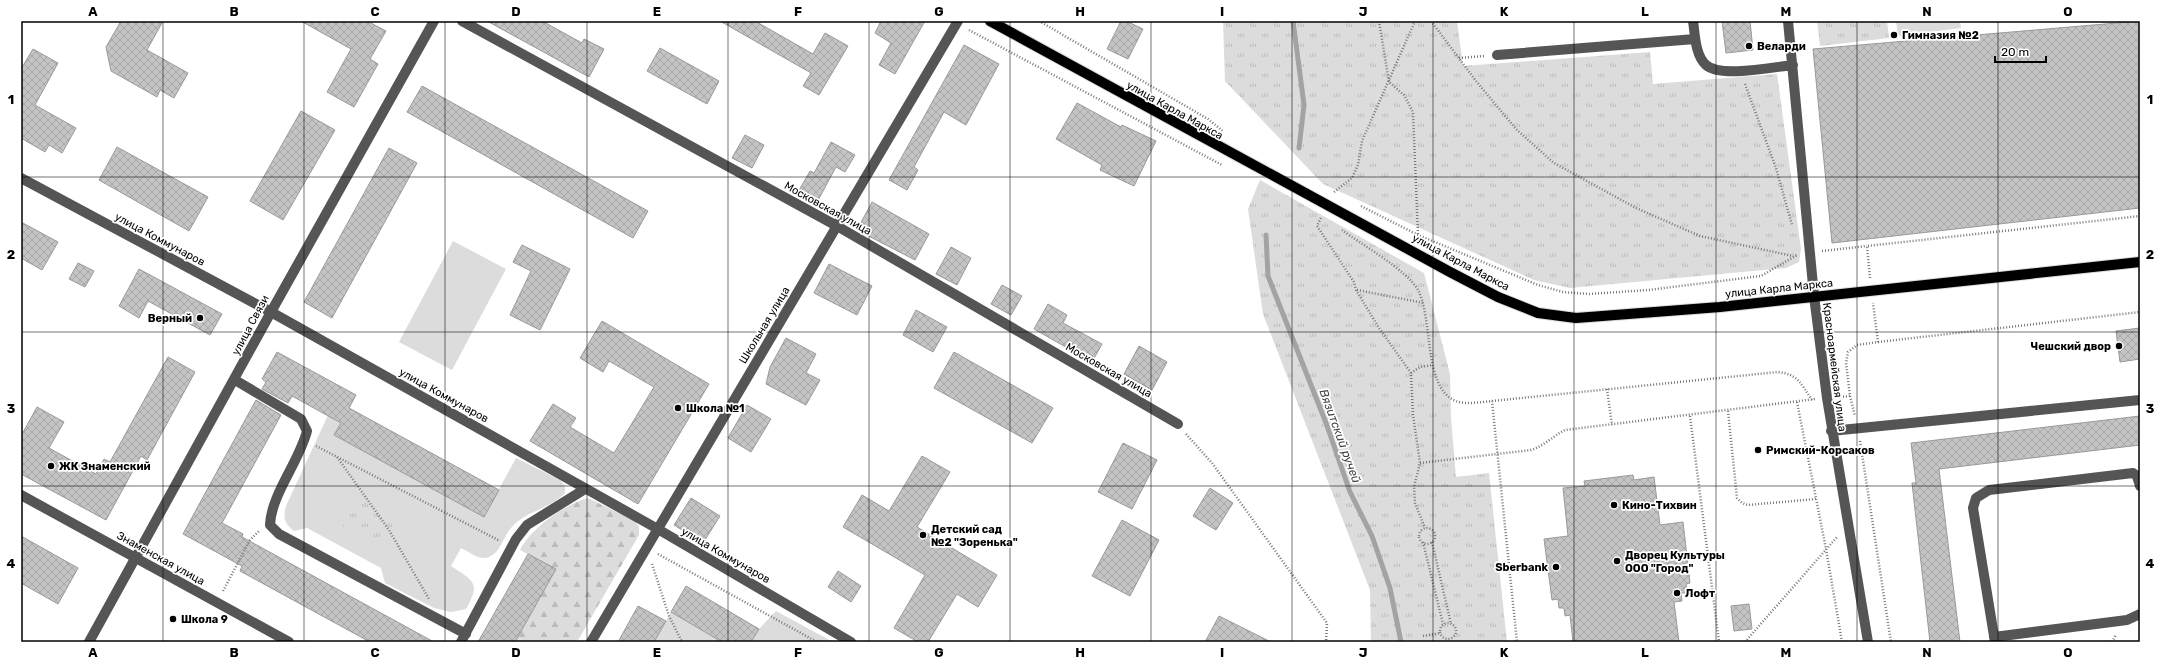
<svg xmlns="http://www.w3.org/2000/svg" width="2161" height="663" font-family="Rubik,sans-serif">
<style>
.grass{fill:#dcdcdc}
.forest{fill:url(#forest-firs)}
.park{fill:url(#park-tufts)}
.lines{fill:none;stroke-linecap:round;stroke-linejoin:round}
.stream{stroke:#a3a3a3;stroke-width:5}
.building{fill:url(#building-cross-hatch);stroke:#999}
.major-casing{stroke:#dbdbdb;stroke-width:12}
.path{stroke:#777;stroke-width:2.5;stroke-dasharray:1 2;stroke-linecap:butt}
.minor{stroke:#555;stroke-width:10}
.major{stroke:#000;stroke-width:10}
.grid{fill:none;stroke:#000;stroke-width:1;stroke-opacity:0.55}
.poi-dot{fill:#000;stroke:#fff;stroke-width:1.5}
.labels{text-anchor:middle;stroke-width:3.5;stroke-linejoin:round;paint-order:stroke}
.poi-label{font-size:11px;font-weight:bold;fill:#000;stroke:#fff;text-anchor:start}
.street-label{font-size:11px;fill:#000;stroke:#fff}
.water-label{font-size:12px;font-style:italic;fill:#444;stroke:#fff}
.neatline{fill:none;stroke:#000;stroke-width:1.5}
.grid-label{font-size:13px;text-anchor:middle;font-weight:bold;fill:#000}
</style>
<defs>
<pattern id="forest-firs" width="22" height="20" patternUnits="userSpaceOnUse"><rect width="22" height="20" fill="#dcdcdc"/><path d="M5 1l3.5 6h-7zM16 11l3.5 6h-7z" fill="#bbb"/></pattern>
<pattern id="park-tufts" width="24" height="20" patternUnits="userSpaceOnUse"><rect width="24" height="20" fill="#dcdcdc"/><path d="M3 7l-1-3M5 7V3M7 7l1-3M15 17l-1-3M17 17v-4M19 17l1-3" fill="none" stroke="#bbb"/></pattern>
<pattern id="building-cross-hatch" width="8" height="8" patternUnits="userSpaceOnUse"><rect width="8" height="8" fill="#c4c4c4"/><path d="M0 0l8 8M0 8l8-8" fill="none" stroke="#a7a7a7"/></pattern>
</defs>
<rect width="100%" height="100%" fill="#fff"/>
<path class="grass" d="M1896 21H1960L1961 28 1898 36Z
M453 241 506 269 452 370 399 342Z
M328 415 341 423 334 435 484 517 516 458 560 480 565 486V493C550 509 525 511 511 528 503 537 501 552 489 557 479 561 470 552 461 548L451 566C474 581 481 583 466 609L451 612 434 608 385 583 381 568 307 528 294 531C284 523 283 518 286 506Z
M776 611 833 642H751L759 629Z
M671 612 722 642H654Z"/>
<path class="forest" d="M588 498 635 521 639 527V535L577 642H515L555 569 520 550C531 528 564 505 588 498Z"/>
<path class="park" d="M1223 21H1457L1463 66 1650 52 1653 84 1777 74 1801 249 1799 262 1786 268 1570 288 1534 280 1323 184 1225 81Z
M1817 21H1887L1889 38 1820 46Z
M1260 180 1424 273 1450 374 1451 418 1456 477 1489 473 1507 642H1371L1370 590 1263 314 1248 209Z
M357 497 399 518 385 547 343 526Z"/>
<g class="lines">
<path class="stream" d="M1293 21 1304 105 1299 148
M1266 235 1268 276 1326 423 1350 492 1372 536 1390 588 1401 642"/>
</g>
<path class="building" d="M121 21H163L147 50 188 73 174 98 160 90 157 97 111 71 106 47Z
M301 21H367L386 31 370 59 378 64 354 107 327 92 351 49Z
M487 21H542L582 43 584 39 604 49 589 77Z
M720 21H755L813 54 825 33 848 46 819 95 803 86 811 73Z
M881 21H925L895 74 879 65 891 43 875 33Z
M1121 21H1126L1143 29 1128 59 1107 49Z
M1722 21H1750L1753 50 1726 53Z
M2140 21V208L1832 243 1813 49Z
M964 45 999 64 966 125 944 112 914 167 918 170 907 190 889 180Z
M660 48 719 81 707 104 647 71Z
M33 49 58 63 35 105 76 128 62 153 49 145 45 152 21 138V69Z
M422 86 648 211 633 238 407 112Z
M1077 103 1121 127 1122 125 1156 141 1134 186 1100 170 1102 165 1056 139Z
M301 111 335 130 283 220 250 201Z
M745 135 764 145 752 168 732 158Z
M831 142 855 155 845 172 836 167 816 204 797 194 810 171 814 173Z
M117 147 208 197 189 231 99 180Z
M389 148 417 163 332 318 304 302Z
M872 202 929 234 915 260 857 230Z
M21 222 58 242 42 270 21 258Z
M522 245 570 269 540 330 510 315 531 271 513 262Z
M951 247 971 258 957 285 936 274Z
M78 263 94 271 85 287 69 279Z
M829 264 872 286 857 315 814 293Z
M139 269 222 314 210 335 148 301 139 318 119 306Z
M1002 285 1022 296 1011 315 991 304Z
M1048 304 1067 315 1063 323 1102 344 1092 362 1034 329Z
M916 310 947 327 933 352 903 335Z
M602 321 709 384 638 504 530 441 553 404 576 418 570 427 614 453 654 387 609 361 603 372 580 358Z
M2140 328V359L2120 362 2116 331Z
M786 338 816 354 806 373 820 380 806 405 766 384 770 367Z
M1139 346 1167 362 1152 390 1124 374Z
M277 352 356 395 349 408 499 490 484 517 334 435 341 423 292 396 288 403 262 389 266 382 262 379Z
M954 352 1053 408 1032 443 934 388Z
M168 357 195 372 147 460 141 456 106 520 21 474V436L37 407 64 422 49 448 96 474 104 459 110 462Z
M256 400 281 415 222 523 243 534 242 537 434 642H370L240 571 242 566 183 534Z
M747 405 771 419 751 452 728 438Z
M2140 416V445L1939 469 1960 642H1930L1912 483H1916L1911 443Z
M1123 443 1157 460 1132 509 1098 492Z
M922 456 950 472 917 527 997 575 978 607 957 594 928 642H918L894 628 925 575 843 527 862 495 889 511Z
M1633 475 1634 480 1654 477 1660 525 1683 522 1690 583 1686 584 1687 593H1681L1682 601 1674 602 1679 642H1573L1570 615 1565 616 1564 608H1559L1558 599 1552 600 1544 539 1568 536 1563 488 1585 486 1584 481Z
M1210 488 1233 503 1216 530 1193 516Z
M691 498 720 516 703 543 674 525Z
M1122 520 1159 540 1130 596 1092 576Z
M21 536 78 568 58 604 21 583Z
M528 554 556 569 515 642H478Z
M838 571 861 586 851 602 828 587Z
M686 586 759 629 751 642H722L671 612Z
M1749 604 1752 629 1734 631 1731 606Z
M638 606 666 621 654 642H618Z
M1219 616 1271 642H1205Z"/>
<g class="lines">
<g class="major-casing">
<path id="major" d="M990 21 1450 272 1498 297 1538 313 1576 318 1720 307 2140 262"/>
</g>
<path class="path" d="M1039 21 1208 119 1224 132
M1379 21 1389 82 1404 95 1413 112 1418 235
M1431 21 1476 81 1516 129 1554 163 1636 208 1700 236 1793 256
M969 30 1222 165
M1459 58 1484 56
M1745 84 1776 168 1792 225
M1334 192 1352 178 1358 165 1362 141 1415 21
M1361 206 1418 235 1538 285 1563 292 1589 294 1648 290 1761 276 1797 255
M1321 218 1317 226 1354 282 1356 290 1379 328 1411 373 1413 415 1420 463 1414 487 1415 503 1425 528
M1342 230C1361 244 1408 271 1418 290 1433 317 1423 389 1456 401 1466 405 1481 402 1492 401L1517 642
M1822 251 1867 246
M1870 278 1867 246 2140 216
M1357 290 1424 303
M1878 342 2140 312
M1411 373 1420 367 1433 365
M1607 389 1612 425
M1850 396 1855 416
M1840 397 1850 396 1846 363 1848 352 1857 345 1878 342 1873 303
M1492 401 1778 372C1798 374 1801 384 1812 400
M1797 402 1826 549 1842 642
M1728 411 1737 498 1742 503 1748 505 1816 499
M1690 416 1719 642
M1186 434 1212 463 1327 623 1326 642
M1860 441 1891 642
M316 446 500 541
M337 457 389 530 429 599
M1420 463 1531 450C1544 446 1553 436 1565 430L1815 399
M1419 536a8 8 0 1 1 16 0a8 8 0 1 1-16 0Z
M1423 542 1443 624
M1432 542 1451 624
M658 554 817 642
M652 564 669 616 682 642
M223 591 250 540 259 531
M1440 631a8 8 0 1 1 16 0a8 8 0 1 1-16 0Z
M1423 636 1441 633
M1745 642 1837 537
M2112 642 2116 635"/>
<path class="minor" d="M462 21 837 226 1178 424
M1693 21C1695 34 1695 55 1706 65 1720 78 1773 67 1793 65
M1788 21 1814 296 1827 398 1868 642
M1497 55 1695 39
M21 178 271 312 656 528 851 642
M235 380 301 419 307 431C299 462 271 495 270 525L279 534 466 634
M1831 431 2140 400
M21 495 289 642
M1994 637 2127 620 2140 614
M89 642 271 312 434 21
M461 642 516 539 527 525 585 489
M591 642 958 21
M1995 642 1973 508 1976 498 1989 490 2133 473 2137 476 2140 486"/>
<use href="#major" class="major"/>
</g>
<path class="grid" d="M163 21V642M304 21V642M445 21V642M587 21V642M728 21V642M869 21V642M1010 21V642M1151 21V642M1292 21V642M1433 21V642M1574 21V642M1716 21V642M1857 21V642M1998 21V642M21 177H2140M21 332H2140M21 486H2140"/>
<g class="poi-dot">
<circle cx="1894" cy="35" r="4"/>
<circle cx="1749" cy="46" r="4"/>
<circle cx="200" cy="318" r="4"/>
<circle cx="2119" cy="346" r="4"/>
<circle cx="678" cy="408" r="4"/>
<circle cx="1758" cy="450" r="4"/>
<circle cx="51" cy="466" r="4"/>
<circle cx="1614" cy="505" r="4"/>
<circle cx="923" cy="535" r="4"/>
<circle cx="1617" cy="561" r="4"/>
<circle cx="1556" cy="567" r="4"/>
<circle cx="1677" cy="593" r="4"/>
<circle cx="173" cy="619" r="4"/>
</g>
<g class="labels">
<g class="poi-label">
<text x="1902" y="39">Гимназия №2</text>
<text x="1757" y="50">Веларди</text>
<text x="192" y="322" text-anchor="end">Верный</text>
<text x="2111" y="350" text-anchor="end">Чешский двор</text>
<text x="686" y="412">Школа №1</text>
<text x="1766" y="454">Римский-Корсаков</text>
<text x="59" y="470">ЖК Знаменский</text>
<text x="1622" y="509">Кино-Тихвин</text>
<text x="931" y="533">Детский сад<tspan x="931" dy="13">№2 "Зоренька"</tspan></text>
<text x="1625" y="559">Дворец Культуры<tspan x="1625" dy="13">ООО "Город"</tspan></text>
<text x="1548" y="571" text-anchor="end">Sberbank</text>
<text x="1685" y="597">Лофт</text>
<text x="181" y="623">Школа 9</text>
</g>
<g class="street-label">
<text transform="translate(1175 110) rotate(29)" y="4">улица Карла Маркса</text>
<text transform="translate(828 208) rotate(29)" y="4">Московская улица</text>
<text transform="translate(160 239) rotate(28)" y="4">улица Коммунаров</text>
<text transform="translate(1461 262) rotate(28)" y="4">улица Карла Маркса</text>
<text transform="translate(1779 288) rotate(-6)" y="4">улица Карла Маркса</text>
<text transform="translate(250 325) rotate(-62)" y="4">улица Связи</text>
<text transform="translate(764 325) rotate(-59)" y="4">Школьная улица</text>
<text transform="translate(1835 367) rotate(83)" y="4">Красноармейская улица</text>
<text transform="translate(1109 370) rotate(30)" y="4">Московская улица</text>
<text transform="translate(444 395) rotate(29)" y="4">улица Коммунаров</text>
<text transform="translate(726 555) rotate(30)" y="4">улица Коммунаров</text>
<text transform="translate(161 558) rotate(29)" y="4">Знаменская улица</text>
</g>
<g class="water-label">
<text transform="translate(1340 436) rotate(70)" y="4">Вязитский ручей</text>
</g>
</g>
<rect width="2161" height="663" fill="none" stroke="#ffffff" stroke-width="44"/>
<path d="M1995 56v6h51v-6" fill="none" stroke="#000000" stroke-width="2"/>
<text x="2001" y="56" font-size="12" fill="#000000" stroke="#ffffff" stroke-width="3" paint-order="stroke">20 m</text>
<rect x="22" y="22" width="2117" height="619" class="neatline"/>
<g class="grid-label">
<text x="93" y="16">A</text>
<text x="234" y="16">B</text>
<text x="375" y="16">C</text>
<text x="516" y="16">D</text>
<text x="657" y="16">E</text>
<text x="798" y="16">F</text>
<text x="939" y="16">G</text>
<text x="1080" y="16">H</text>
<text x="1222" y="16">I</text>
<text x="1363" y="16">J</text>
<text x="1504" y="16">K</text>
<text x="1645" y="16">L</text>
<text x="1786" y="16">M</text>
<text x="1927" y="16">N</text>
<text x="2068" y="16">O</text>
<text x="11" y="104">1</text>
<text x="2150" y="104">1</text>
<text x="11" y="259">2</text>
<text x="2150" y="259">2</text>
<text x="11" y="413">3</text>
<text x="2150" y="413">3</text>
<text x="11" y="568">4</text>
<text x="2150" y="568">4</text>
<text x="93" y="657">A</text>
<text x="234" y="657">B</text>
<text x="375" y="657">C</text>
<text x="516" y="657">D</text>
<text x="657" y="657">E</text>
<text x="798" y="657">F</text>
<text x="939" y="657">G</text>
<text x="1080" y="657">H</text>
<text x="1222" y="657">I</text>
<text x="1363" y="657">J</text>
<text x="1504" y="657">K</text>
<text x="1645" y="657">L</text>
<text x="1786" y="657">M</text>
<text x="1927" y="657">N</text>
<text x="2068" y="657">O</text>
</g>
</svg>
